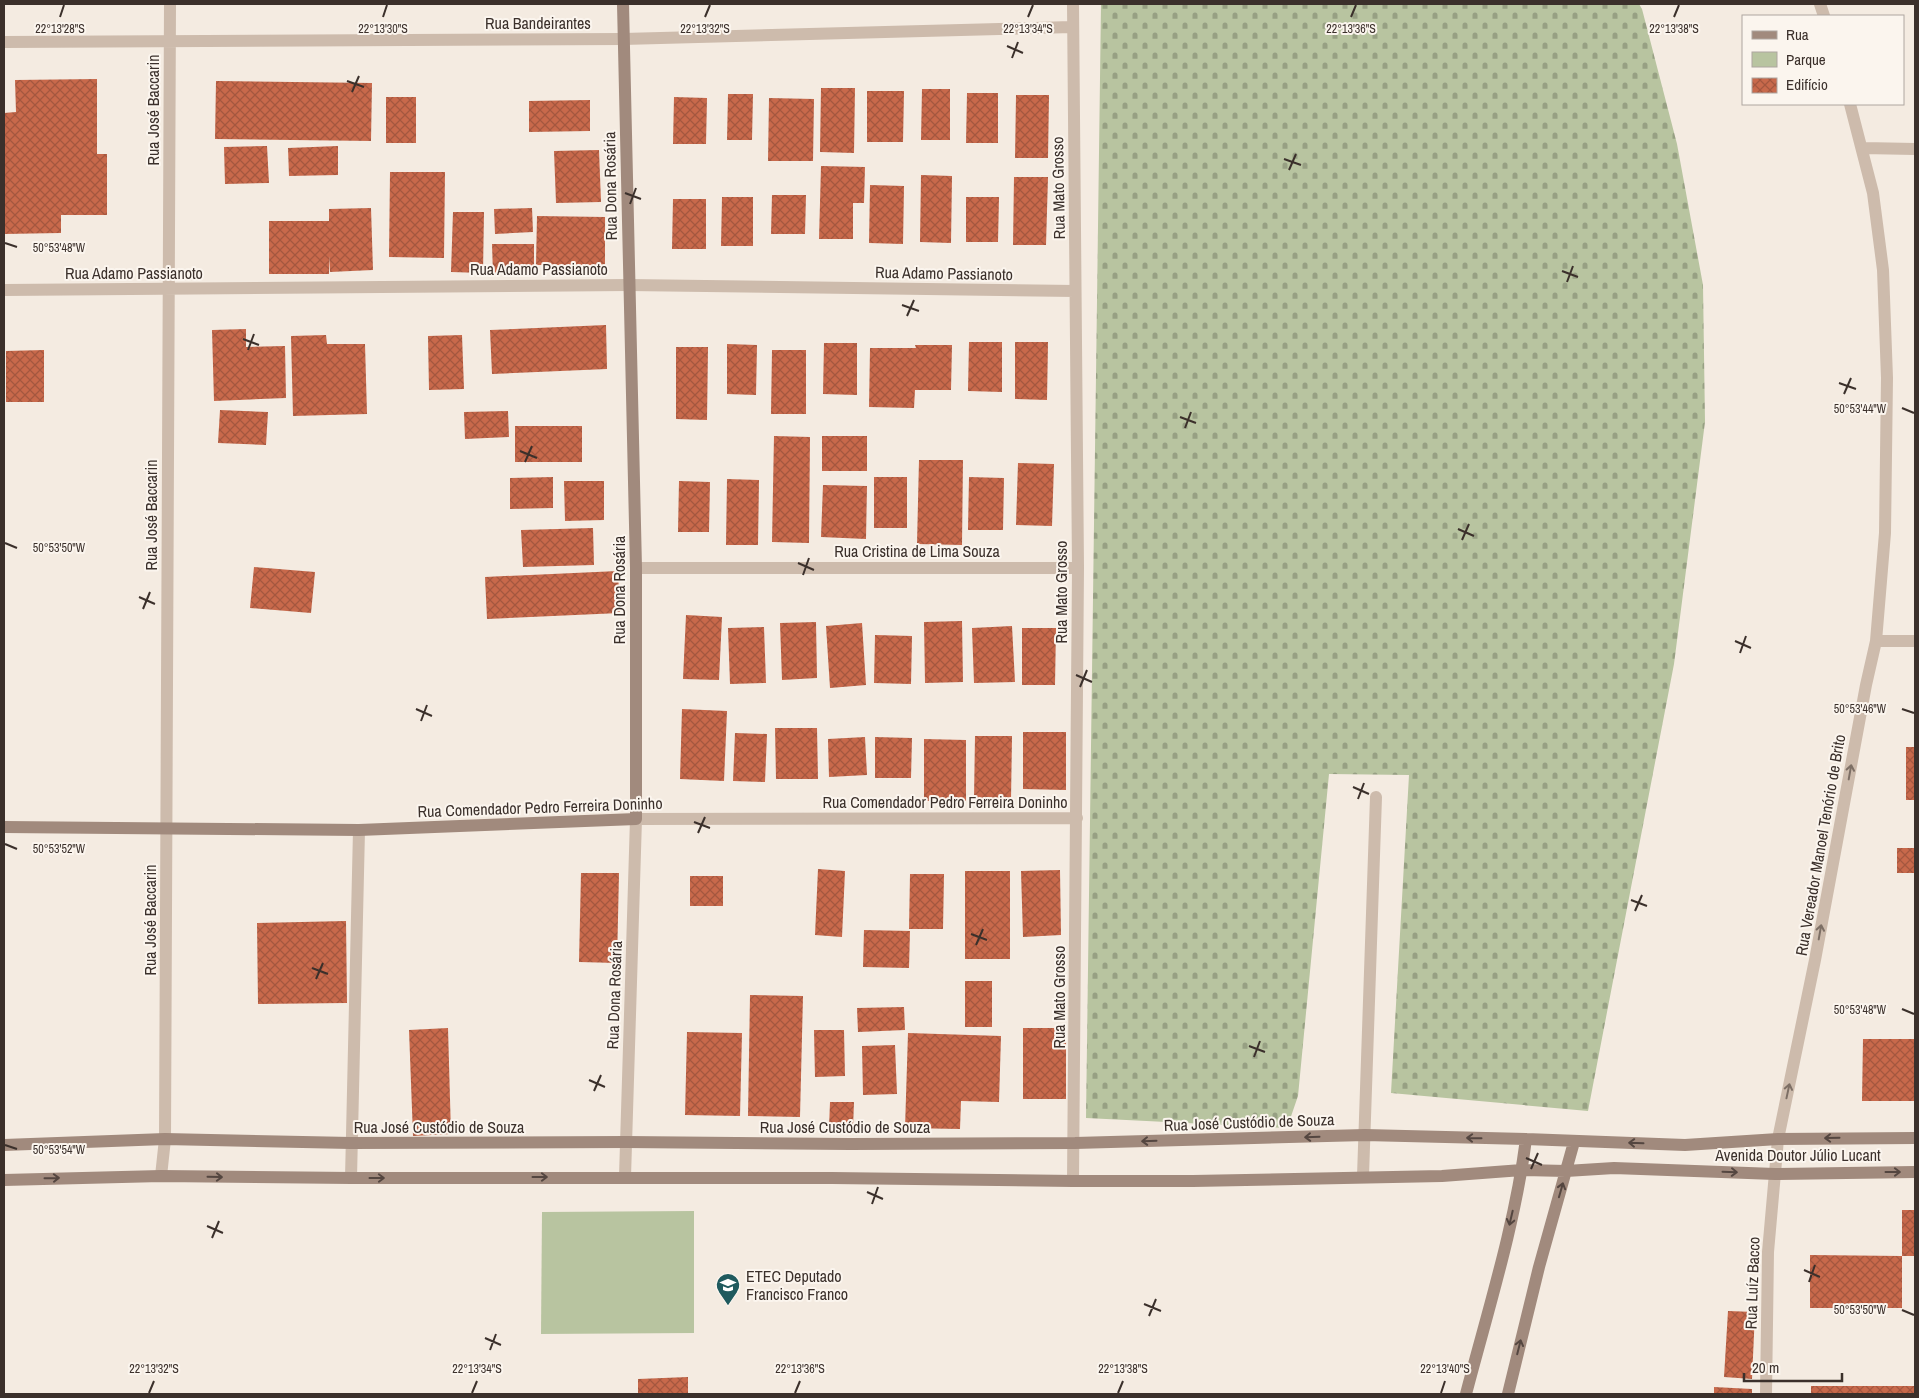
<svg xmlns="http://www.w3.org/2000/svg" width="1919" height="1398" font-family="'Archivo Narrow',sans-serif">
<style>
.green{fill:#b8c4a0}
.cemetery{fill:url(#cemetery-stones)}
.building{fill:url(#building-cross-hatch)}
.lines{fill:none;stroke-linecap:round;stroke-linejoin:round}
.lane{stroke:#cdbbac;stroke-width:12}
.street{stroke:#cdbbac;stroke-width:12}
.secondary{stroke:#a18a7d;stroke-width:12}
.oneway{stroke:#7d6f65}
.oneway2{stroke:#544640}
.ticks{fill:none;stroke:#3b302b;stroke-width:2}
.labels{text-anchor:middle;stroke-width:4;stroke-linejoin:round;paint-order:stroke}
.street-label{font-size:16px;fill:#3b302b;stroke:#fbf5ee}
.poi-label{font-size:16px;fill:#3b302b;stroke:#fbf5ee;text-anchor:start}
.ticks-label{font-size:12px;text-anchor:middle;fill:#3b302b;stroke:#fbf5ee;stroke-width:4;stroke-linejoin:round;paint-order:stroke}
</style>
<defs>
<pattern id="cemetery-stones" width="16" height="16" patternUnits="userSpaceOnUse" patternTransform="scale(1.25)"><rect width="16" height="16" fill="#b8c4a0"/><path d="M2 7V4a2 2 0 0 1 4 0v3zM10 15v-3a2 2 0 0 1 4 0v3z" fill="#97a083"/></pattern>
<pattern id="building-cross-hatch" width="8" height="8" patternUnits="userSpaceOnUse" patternTransform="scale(1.25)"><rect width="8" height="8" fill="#c8694b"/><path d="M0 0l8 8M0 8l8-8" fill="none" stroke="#a4573f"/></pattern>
</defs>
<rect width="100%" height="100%" fill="#f4ebe1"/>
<path class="green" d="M694 1211V1333L541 1334 542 1212Z"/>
<path class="cemetery" d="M1101 4H1639L1642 9 1677 144 1703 285 1705 422 1674 664 1588 1111 1391 1093 1409 775 1329 774 1298 1096 1287 1128 1086 1118Z"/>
<path class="building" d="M97 79V154H107V215H61V233L4 234V113L16 112 15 80Z
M216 81 372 83 371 141 215 139Z
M821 88H855L854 153 820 152Z
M922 89H950V140H921Z
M867 91H904L903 142H867Z
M967 93H998V143H966Z
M728 94H753L752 140H727Z
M1016 95H1049L1048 158H1015Z
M386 97H416V143H386Z
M674 97 707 98 706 144H673Z
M769 98 814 99 813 161H768Z
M590 100V131L529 132V101Z
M267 146 269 183 225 184 224 147Z
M338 146V175L289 176 288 148Z
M599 150 601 202 556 203 554 151Z
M821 166 865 167 864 203H853V239H819Z
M390 172H445L444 258 389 257Z
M921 175 952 176 951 243 920 242Z
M1014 177H1048L1046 245H1013Z
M870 185 904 186 903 244 869 243Z
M772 195H806L805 234H771Z
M722 197H753V246H721Z
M966 197H999L998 242H966Z
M673 199H706V249H672Z
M371 208 373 270 330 272 329 256V274H269V221H329V209Z
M532 208 533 232 495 234 494 209Z
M453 212H484L483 273 451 272Z
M537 216 605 217V265H536Z
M492 244H534V273L493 274Z
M606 325 607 369 492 374 490 330Z
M246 329V347L285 346 286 398 214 401 212 330Z
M326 335 327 344H365L367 414 293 416 291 336Z
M462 335 464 389 429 390 428 336Z
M969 342H1002V392L968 391Z
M1015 342H1048L1047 400 1015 399Z
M824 343H857V395L823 394Z
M727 344 757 345 756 395 727 394Z
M915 345H952L951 390H915L914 408 869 407 870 348H916Z
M676 347H708L707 420 676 419Z
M44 350V402H6V351Z
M772 350H806V414H771Z
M220 410 268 412 266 445 218 443Z
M508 411 509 437 465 439 464 412Z
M515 426H582V462H515Z
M774 436 810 437 809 543 772 542Z
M822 436H867V471H822Z
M919 460H963L962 545 917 544Z
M1018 463 1054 464 1052 526 1016 525Z
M553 477V508L510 509V478Z
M874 477H907V528H874Z
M969 477 1004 478 1003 530H968Z
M727 479 759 480 758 545H726Z
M564 481H604V520L565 521Z
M679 481 710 482 709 532H678Z
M823 485 867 486 866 539 821 537Z
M593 528 594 565 523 567 521 530Z
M254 567 315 572 311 613 250 608Z
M618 571 620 613 487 619 485 577Z
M686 615 722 617 719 680 683 679Z
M962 621 963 682 925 683 924 622Z
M816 622 817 678 782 680 780 623Z
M862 623 866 685 830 688 826 626Z
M1012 626 1015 682 974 683 972 628Z
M764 627 766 683 730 684 728 628Z
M1022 628H1056L1055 685H1022Z
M875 635 912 636 911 684 874 683Z
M682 709 727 711 724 781 680 779Z
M775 728H817L818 779H776Z
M1023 732H1066V790L1023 789Z
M735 733 767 734 765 782 733 781Z
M975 736H1012L1011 800 974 799Z
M865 737 867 775 829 777 828 739Z
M875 737 912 738 911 778H875Z
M924 739 966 740V801H924Z
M1906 747H1915V800H1906Z
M1897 848H1915V873H1897Z
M818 869 845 871 842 937 815 935Z
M1060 870 1061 935 1023 937 1021 871Z
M965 871H1010V959H965Z
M581 873H619L617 963 579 962Z
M910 874H944L943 929H909Z
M690 876H723V906H690Z
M346 921 347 1003 258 1004 257 923Z
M864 930 910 931 909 968 863 967Z
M965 981H992V1027H965Z
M750 995 803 996 800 1117 748 1116Z
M904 1007 905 1030 858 1032 857 1008Z
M448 1028 451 1134 413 1136 409 1030Z
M1023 1028H1066V1099H1023Z
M814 1030H844L845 1076 815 1077Z
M687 1032 742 1033 740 1116 685 1115Z
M908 1033 1001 1036 999 1102 961 1101 960 1129 905 1128Z
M1863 1039H1915V1101H1862Z
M895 1045 897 1094 863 1095 862 1046Z
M830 1102H854L853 1128H829Z
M1902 1210H1915V1256H1902Z
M1810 1255 1902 1256V1308H1810Z
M1728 1311 1755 1312 1752 1379 1724 1377Z
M688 1377V1394H638V1379Z
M1811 1386H1915V1394H1811Z
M1714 1387 1752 1389V1394H1714Z"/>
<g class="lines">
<path class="lane" d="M1363 1176 1376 797"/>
<path class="street" d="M1073 4 1078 568 1073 1181
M1820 4 1824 16
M4 42 623 39 1072 27
M1863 148 1915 149
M4 290 628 285 1075 291
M636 568H1078
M1876 641H1915
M161 1176 165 1139 170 4
M625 1177 636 819 1077 818
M351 1178 359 830
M1766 1394 1768 1252 1778 1139 1815 960 1866 685 1876 641 1885 533 1887 378 1883 270 1873 193 1850 104"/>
<path class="secondary" d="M4 827 359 830 636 819V568L623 4
M4 1145 165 1139 351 1143 626 1142 850 1144 1075 1143 1365 1135 1526 1139 1685 1145 1778 1139 1915 1138
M4 1180 161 1176 351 1178H832L1073 1181H1193L1442 1176 1522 1170 1566 1171 1614 1168 1775 1174 1915 1172
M1466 1394C1488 1310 1515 1225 1526 1139
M1508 1394 1539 1267 1574 1142"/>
</g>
<defs><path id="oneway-shaft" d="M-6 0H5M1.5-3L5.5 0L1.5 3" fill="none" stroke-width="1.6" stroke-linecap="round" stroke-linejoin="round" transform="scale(1.25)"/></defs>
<g class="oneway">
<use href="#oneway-shaft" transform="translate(1850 772) rotate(-80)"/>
<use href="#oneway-shaft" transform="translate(1820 932) rotate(-80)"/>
<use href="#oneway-shaft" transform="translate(1788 1091) rotate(-78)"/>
</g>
<g class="oneway2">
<use href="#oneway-shaft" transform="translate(1312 1137) rotate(178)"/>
<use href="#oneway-shaft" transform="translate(1474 1138) rotate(-179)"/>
<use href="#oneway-shaft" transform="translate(1832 1138) rotate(179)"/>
<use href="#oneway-shaft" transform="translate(1149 1141) rotate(178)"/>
<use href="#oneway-shaft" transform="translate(1636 1143) rotate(-178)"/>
<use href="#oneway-shaft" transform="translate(1730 1172) rotate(2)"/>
<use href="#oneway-shaft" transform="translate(1893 1172)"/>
<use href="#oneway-shaft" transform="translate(215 1177) rotate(1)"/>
<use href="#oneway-shaft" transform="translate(540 1177)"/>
<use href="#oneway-shaft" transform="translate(52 1178) rotate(-1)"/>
<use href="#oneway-shaft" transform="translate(377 1178)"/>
<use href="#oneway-shaft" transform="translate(1561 1190) rotate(-74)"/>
<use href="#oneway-shaft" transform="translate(1511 1218) rotate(103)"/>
<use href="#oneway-shaft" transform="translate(1519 1347) rotate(-76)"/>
</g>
<path class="ticks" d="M60 17 64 5M383 17 387 5M705 17 710 5M1028 17 1033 5M1351 17 1356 5M1674 17 1679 5M1007 46 1023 53M1012 58 1018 42M347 81 364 87M352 92 359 76M1284 159 1301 165M1289 170 1296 154M625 193 641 199M630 204 636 188M5 243 17 247M1562 271 1578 277M1567 282 1573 266M902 305 919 311M907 316 914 300M243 339 259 345M248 350 254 334M1839 383 1856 389M1844 394 1851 378M1902 408 1914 413M1180 417 1196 423M1185 428 1191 412M520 451 537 458M525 462 532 446M1458 529 1474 536M1462 540 1469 524M5 543 17 548M798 563 814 570M803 575 809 558M139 597 155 604M143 609 150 592M1735 641 1751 648M1740 653 1746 636M1076 675 1092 682M1080 687 1087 670M416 709 432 716M1902 709 1914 713M421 721 427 705M1353 787 1369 794M1358 799 1364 783M694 822 710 828M698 833 705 817M5 844 17 849M1631 900 1647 906M1635 911 1642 895M971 934 987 940M976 945 983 929M312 968 328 974M316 979 323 963M1902 1009 1914 1014M1249 1046 1265 1052M1254 1057 1260 1041M589 1080 605 1087M594 1091 601 1075M5 1145 17 1149M1526 1158 1542 1165M1531 1169 1538 1153M867 1192 883 1199M872 1204 878 1187M207 1226 223 1233M212 1238 219 1221M1804 1270 1820 1277M1809 1282 1815 1265M1144 1304 1161 1311M1902 1310 1914 1315M1149 1316 1156 1299M485 1338 501 1345M490 1350 496 1334M149 1393 154 1381M472 1393 477 1381M795 1393 800 1381M1118 1393 1123 1381M1441 1393 1445 1381"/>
<defs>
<g id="university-pin" transform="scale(1.25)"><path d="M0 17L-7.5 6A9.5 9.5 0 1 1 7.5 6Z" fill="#1f5a5e" stroke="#fbf5ee"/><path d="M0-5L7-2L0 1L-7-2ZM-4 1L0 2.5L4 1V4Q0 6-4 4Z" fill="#fff"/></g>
</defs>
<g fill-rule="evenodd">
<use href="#university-pin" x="728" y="1285"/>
</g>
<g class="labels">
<g class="street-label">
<text x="538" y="29">Rua Bandeirantes</text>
<text transform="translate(153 110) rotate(-90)" y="6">Rua José Baccarin</text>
<text transform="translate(610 186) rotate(-91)" y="6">Rua Dona Rosária</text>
<text transform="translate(1058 188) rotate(-91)" y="6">Rua Mato Grosso</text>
<text x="539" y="275">Rua Adamo Passianoto</text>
<text x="134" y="279">Rua Adamo Passianoto</text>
<text transform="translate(944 273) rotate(1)" y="6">Rua Adamo Passianoto</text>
<text transform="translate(151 515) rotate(-90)" y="6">Rua José Baccarin</text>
<text x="917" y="557">Rua Cristina de Lima Souza</text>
<text transform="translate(619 590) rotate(-90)" y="6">Rua Dona Rosária</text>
<text transform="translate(1061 592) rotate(-90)" y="6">Rua Mato Grosso</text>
<text x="945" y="808">Rua Comendador Pedro Ferreira Doninho</text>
<text transform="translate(540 807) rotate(-2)" y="6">Rua Comendador Pedro Ferreira Doninho</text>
<text transform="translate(1820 845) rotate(-80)" y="6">Rua Vereador Manoel Tenório de Brito</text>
<text transform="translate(150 920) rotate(-90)" y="6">Rua José Baccarin</text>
<text transform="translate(614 995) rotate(-88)" y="6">Rua Dona Rosária</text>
<text transform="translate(1059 997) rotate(-90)" y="6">Rua Mato Grosso</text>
<text transform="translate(1249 1122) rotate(-2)" y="6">Rua José Custódio de Souza</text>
<text x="439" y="1133">Rua José Custódio de Souza</text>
<text x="845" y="1133">Rua José Custódio de Souza</text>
<text x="1798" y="1161">Avenida Doutor Júlio Lucant</text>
<text transform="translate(1752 1283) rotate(-88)" y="6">Rua Luíz Bacco</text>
</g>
<g class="poi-label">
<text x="746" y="1282">ETEC Deputado<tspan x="746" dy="18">Francisco Franco</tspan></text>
</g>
</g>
<g class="ticks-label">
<text x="60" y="33">22°13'28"S</text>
<text x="383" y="33">22°13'30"S</text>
<text x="705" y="33">22°13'32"S</text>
<text x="1028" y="33">22°13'34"S</text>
<text x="1351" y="33">22°13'36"S</text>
<text x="1674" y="33">22°13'38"S</text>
<text x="59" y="252">50°53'48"W</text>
<text x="1860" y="413">50°53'44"W</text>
<text x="59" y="552">50°53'50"W</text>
<text x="1860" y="713">50°53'46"W</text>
<text x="59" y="853">50°53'52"W</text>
<text x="1860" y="1014">50°53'48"W</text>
<text x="59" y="1154">50°53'54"W</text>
<text x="1860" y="1314">50°53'50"W</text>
<text x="154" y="1373">22°13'32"S</text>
<text x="477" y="1373">22°13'34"S</text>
<text x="800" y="1373">22°13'36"S</text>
<text x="1123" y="1373">22°13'38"S</text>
<text x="1445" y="1373">22°13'40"S</text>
</g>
<rect width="1919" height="1398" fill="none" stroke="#3b302b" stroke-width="10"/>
<rect x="1742" y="15" width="162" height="90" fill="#fbf5ee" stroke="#aea6a0"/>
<rect x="1752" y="31" width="25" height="8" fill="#a18a7d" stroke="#aea6a0"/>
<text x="1786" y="40" font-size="15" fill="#3b302b">Rua</text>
<rect x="1752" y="52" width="25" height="15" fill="#b8c4a0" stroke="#aea6a0"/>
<text x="1786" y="65" font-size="15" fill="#3b302b">Parque</text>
<rect x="1752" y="78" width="25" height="15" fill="url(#building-cross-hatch)" stroke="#aea6a0"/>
<text x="1786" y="90" font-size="15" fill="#3b302b">Edifício</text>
<path d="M1744 1373v8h98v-8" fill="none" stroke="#3b302b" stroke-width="2.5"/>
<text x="1752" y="1373" font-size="15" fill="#3b302b" stroke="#fbf5ee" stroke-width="4" paint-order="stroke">20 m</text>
</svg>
